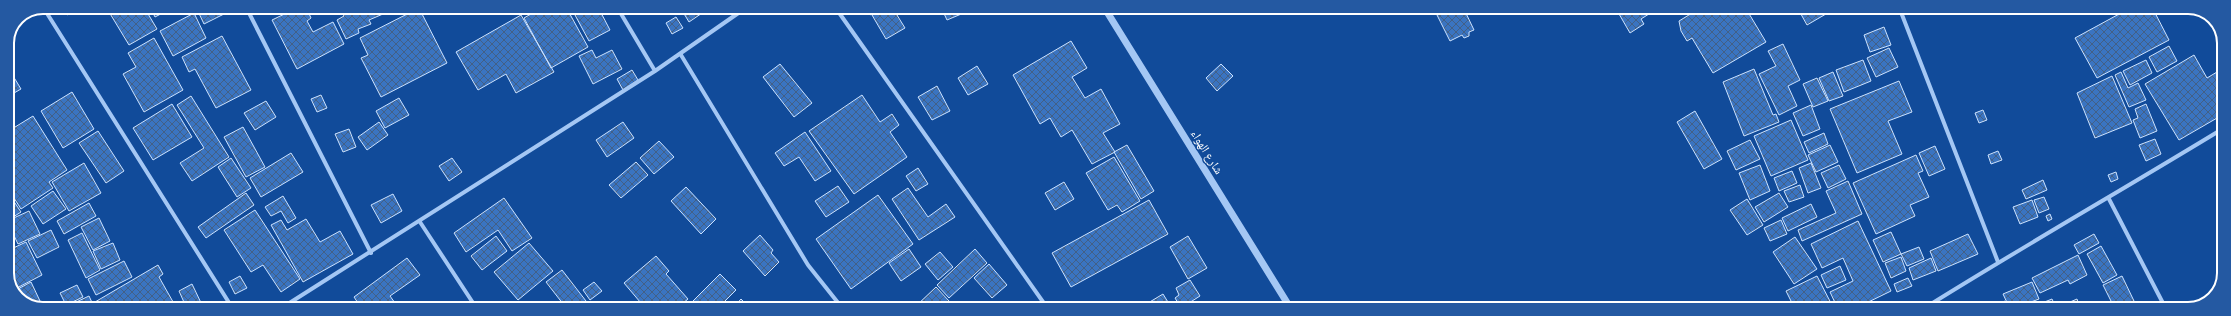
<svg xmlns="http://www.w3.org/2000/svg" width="2231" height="316" font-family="'DM Sans','Noto Naskh Arabic',sans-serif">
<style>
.building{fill:url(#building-cross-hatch);stroke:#cce2fe}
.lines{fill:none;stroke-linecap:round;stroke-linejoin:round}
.minor{stroke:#a4c7f4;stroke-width:4}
.tertiary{stroke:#a4c7f4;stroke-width:7}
.labels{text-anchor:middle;stroke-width:3;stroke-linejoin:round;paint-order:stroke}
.street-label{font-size:12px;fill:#fff;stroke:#114b9a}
.rim{fill:none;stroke:#fff;stroke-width:2}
</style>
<defs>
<pattern id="building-cross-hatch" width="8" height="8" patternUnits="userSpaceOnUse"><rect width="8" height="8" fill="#3a74c1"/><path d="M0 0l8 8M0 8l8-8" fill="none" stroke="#436086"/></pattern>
</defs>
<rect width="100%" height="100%" fill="#114b9a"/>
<path class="building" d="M62 7H79L67 15Z
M106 7H144L157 29 129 45Z
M150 7H174L155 17Z
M196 7H221L224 14 204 24Z
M299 7H306L311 18 307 21 313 32 333 22 344 44 297 69 272 20Z
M339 7H397V8L369 20 371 24 358 29 359 33 346 39 337 20 344 16Z
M511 7H526V9L514 14Z
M543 7H566L588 47 551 68 524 18Z
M567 7H583L570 14Z
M590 7H598L610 30 589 41 575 15Z
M680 7H711L689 22Z
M865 7H881L870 15Z
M885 7H892L905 28 886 39 872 15Z
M941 7H978L947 20Z
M999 7H1013L1003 14Z
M1446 7H1463L1474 30 1469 32V36L1464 38 1462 35 1450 41 1436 13Z
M1615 7H1660L1641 19 1644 24 1630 33Z
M1702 7H1745L1766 42 1713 73 1692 38 1687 41 1681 31 1679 21Z
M1797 7H1838L1807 25Z
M2132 7H2152L2169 40 2097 78 2075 38Z
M419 8 447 63 381 97 361 58 368 55 360 38Z
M194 13 206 38 173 56 160 31Z
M521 15 554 72 516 93 506 74 478 90 456 52Z
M676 17 683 28 672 34 666 23Z
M1884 27 1891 45 1870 52 1864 35Z
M222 36 251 90 216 108 195 69 189 72 182 57Z
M154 38 183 90 144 112 123 74 136 67 128 53Z
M1071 41 1087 68 1072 77 1085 98 1101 89 1120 124 1103 133 1115 152 1092 164 1072 130 1061 137 1050 118 1040 124 1013 75Z
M1783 44 1800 80 1788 86 1797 106 1779 115 1759 74 1776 66 1768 51Z
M2169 46 2177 61 2157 72 2149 57Z
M1889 48 1898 67 1876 77 1867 58Z
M592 50 596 58 612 50 622 69 593 84 579 56Z
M2194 55 2207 78 2217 72 2224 84V114L2179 140 2145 84Z
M1863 60 1871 81 1844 92 1836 70Z
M2146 60 2152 73 2130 85 2123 71Z
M780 64 812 103 794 117 763 77Z
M1221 64 1233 76 1217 91 1206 78Z
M7 66 21 89 7 97Z
M977 66 988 84 968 95 958 78Z
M1754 69 1773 115 1776 114 1779 122 1744 136 1723 82Z
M632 70 638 80 623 90 617 79Z
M1833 72 1843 96 1829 101 1819 78Z
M2121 72 2128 88 2138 83 2146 100 2129 107 2115 75Z
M2112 76 2132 123 2095 138 2077 93Z
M1817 78 1828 101 1813 107 1803 84Z
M1899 81 1912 112 1888 121 1902 154 1857 173 1830 109Z
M937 86 950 111 932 120 918 97Z
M72 92 94 129 63 148 41 111Z
M321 95 327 108 317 112 311 99Z
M862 95 880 122 892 114 899 125 890 132 907 157 854 194 809 131Z
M191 96 229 157 192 181 180 163 204 148 177 105Z
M399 98 409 115 385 128 376 111Z
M266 101 276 117 255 130 244 113Z
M172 104 192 137 153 160 133 128Z
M2146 104 2157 131 2140 138 2133 120 2138 118 2135 109Z
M1811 105 1820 129 1803 136 1793 113Z
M1983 110 1987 120 1979 123 1975 113Z
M1695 111 1722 159 1704 169 1677 122Z
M33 116 67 170 49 182 53 188 21 209 7 187V132Z
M1791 120 1808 160 1771 176 1754 136Z
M379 122 388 135 367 150 358 137Z
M623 122 634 138 607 157 596 140Z
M243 127 265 167 246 177 224 137Z
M349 129 356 147 343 152 335 134Z
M98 131 124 171 106 183 79 143Z
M805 132 831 171 815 181 799 157 784 166 775 153Z
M1824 133 1828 144 1809 153 1804 142Z
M2155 139 2161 154 2146 161 2139 145Z
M1750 140 1760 159 1736 170 1727 151Z
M659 141 674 157 654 174 640 158Z
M1127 145 1154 191 1141 199 1114 152Z
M1830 145 1838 162 1816 172 1808 155Z
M1935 146 1945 169 1929 176 1919 153Z
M1998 151 2002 160 1991 164 1988 155Z
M291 153 303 172 261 197 250 178Z
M1916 155 1923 171 1918 173 1929 197 1910 205 1915 216 1876 234 1853 183Z
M1114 157 1140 201 1122 212 1117 205 1108 210 1086 173Z
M231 158 251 188 237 197 218 167Z
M452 158 462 172 449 181 439 166Z
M636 162 648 175 621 198 609 185Z
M84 163 101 193 69 211 52 182Z
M1811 163 1821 188 1808 193 1799 168Z
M1760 165 1770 191 1750 200 1739 173Z
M1839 165 1846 179 1828 188 1821 173Z
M918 168 928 184 916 191 906 176Z
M1792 171 1797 183 1779 191 1774 178Z
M2116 172 2118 179 2111 182 2108 175Z
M2043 180 2047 190 2026 199 2022 190Z
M1848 181 1862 214 1802 241 1798 230 1836 213 1826 191Z
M1064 182 1074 199 1055 210 1045 193Z
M1800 185 1804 197 1789 202 1784 191Z
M838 186 849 202 826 217 815 201Z
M686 187 716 219 701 234 671 201Z
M908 188 928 217 946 204 955 217 919 240 892 199Z
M53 191 66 209 43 224 31 206Z
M246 193 254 205 206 238 198 227Z
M1779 193 1788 207 1764 222 1755 207Z
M9 194 21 212 10 219 7 216Z
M393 194 402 211 381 223 371 205Z
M878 195 913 244 851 289 816 239Z
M283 196 296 218 288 223 281 211 271 216 265 207Z
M2044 197 2049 209 2039 213 2034 200Z
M504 198 532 238 512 251 498 230 466 252 454 233Z
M1747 199 1763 225 1747 235 1730 210Z
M1149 200 1168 234 1071 287 1052 253Z
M2032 200 2038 217 2020 224 2013 207Z
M89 203 96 216 64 234 57 221Z
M1811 204 1817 217 1788 231 1782 218Z
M255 210 300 279 281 292 263 265 251 272 224 230Z
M29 211 40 234 18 244 7 221Z
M2050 214 2052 219 2048 221 2046 216Z
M99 218 110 241 93 250 81 227Z
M306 219 320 242 340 231 353 254 303 282 271 225 281 220 287 230Z
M1781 220 1787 234 1770 241 1764 228Z
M1858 221 1891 291 1854 309H1838L1830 292 1853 281 1843 258 1822 268 1811 244Z
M51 230 59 247 37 258 28 241Z
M1891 232 1901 254 1883 262 1873 240Z
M82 233 100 270 86 278 68 240Z
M1968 234 1978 254 1938 271 1930 251Z
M2094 234 2099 243 2079 254 2074 245Z
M760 235 773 250 771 253 779 262 765 276 743 251Z
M496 236 507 251 482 270 471 256Z
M1188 236 1207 268 1188 279 1170 247Z
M1795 237 1817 269 1794 284 1773 252Z
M26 242 42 275 13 290 7 278V251Z
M113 243 120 260 101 269 93 251Z
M529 243 553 271 518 300 494 272Z
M2101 246 2117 275 2103 283 2087 254Z
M1919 247 1924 259 1907 266 1901 254Z
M909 249 921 267 901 281 889 263Z
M975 249 987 263 949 298 937 285Z
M940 252 953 267 938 280 925 264Z
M2078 255 2087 275 2070 284 2068 280 2040 293 2032 278Z
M656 256 669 271 666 274 688 299 676 309H646L624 283Z
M1901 257 1906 271 1891 278 1885 263Z
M407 258 420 275 390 296 395 303 388 309H362L354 297Z
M1931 258 1936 271 1913 280 1909 268Z
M124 261 132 277 96 295 88 279Z
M989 264 1007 285 992 298 974 278Z
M158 265 163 274 159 277 177 309H99L95 302Z
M1840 266 1846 280 1827 288 1821 275Z
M562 270 586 301 576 309H567L546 282Z
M720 274 736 290 717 309H685Z
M240 276 247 288 235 294 229 282Z
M1817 276 1834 309H1795L1786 291Z
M2122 276 2134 301 2115 309 2103 285Z
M1908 278 1912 286 1897 292 1894 284Z
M1190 280 1200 296 1181 308 1175 298 1179 295 1176 288Z
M31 282 40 301 32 305 17 298 14 291Z
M594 282 602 291 590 300 583 290Z
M2032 282 2039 299 2020 306V309H2010L2003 294Z
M192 284 204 309H187L179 291Z
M77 285 83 297 66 305 60 293Z
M936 287 949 301 940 309H919L916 306Z
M1163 294 1171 307 1167 309H1138Z
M89 296 95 309H76L74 303Z
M741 299 751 309H732Z
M2052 299 2056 308 2077 299 2080 309H2027Z
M2005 301 2008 309H1986Z
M44 302 47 309 34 307Z
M2136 302 2140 309H2121Z"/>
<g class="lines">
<path class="minor" d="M43 7 233 309
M246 7 371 253
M617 7 655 71
M835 7 1048 309
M1899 7 1998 262
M2211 16 2219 28
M681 55 808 265 843 309
M2109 199 2166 309
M420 222 477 309
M280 309 655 71 747 7
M1923 309C2022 247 2124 189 2224 128"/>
<path class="tertiary" d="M1104 7 1291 309"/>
</g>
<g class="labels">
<g class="street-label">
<text transform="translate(1207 152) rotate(58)" y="4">شارع الهواء</text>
</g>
</g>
<path d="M0 0H2231V316H0ZM43 14H2188A29 29 0 0 1 2217 43V273A29 29 0 0 1 2188 302H43A29 29 0 0 1 14 273V43A29 29 0 0 1 43 14Z" fill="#2459a2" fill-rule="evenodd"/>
<path class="rim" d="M43 14H2188A29 29 0 0 1 2217 43V273A29 29 0 0 1 2188 302H43A29 29 0 0 1 14 273V43A29 29 0 0 1 43 14Z"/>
</svg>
